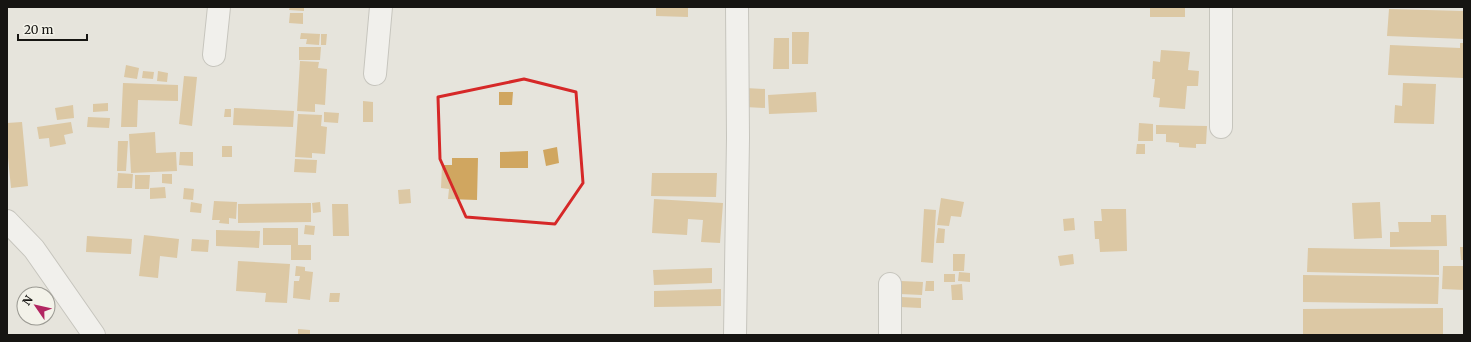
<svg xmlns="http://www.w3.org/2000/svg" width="1471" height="342" font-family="Merriweather,serif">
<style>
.building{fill:#d0a660}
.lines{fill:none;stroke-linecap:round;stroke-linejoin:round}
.street-casing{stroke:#a1a098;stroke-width:24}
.street{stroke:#fff;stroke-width:22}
.marked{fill:none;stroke:#d62828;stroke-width:3;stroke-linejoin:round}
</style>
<rect width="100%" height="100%" fill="#e6e4dc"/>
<path class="building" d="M290 7H304V11L289 10Z
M656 7H688V17L656 16Z
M1150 7H1185V17H1150Z
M1389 9 1464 11V39L1387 36Z
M290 13H303V24L289 23Z
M792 32H809L808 64H792Z
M301 33 320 34 319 45 306 44 307 39H300Z
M321 34H327L326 45H321Z
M774 38H789V69H773Z
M1460 43H1464V78L1388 75 1390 45 1460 48Z
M299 47H321L320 60H299Z
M1161 50 1190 52 1188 70 1199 71 1198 86H1187L1185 109 1159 107 1160 98 1153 97 1155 79H1152L1153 61 1160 62Z
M300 61 319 62 318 68 327 69 325 105 315 104V112L297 111Z
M126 65 139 68 137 79 124 77Z
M143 71 154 72 153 79 142 78Z
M158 71 168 73 167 82 157 81Z
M184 76 197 77 192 126 179 124Z
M123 83 178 85V101L138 100 137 127H121Z
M1403 83 1436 84 1434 124 1394 123 1395 105 1402 106Z
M745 88 765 89V108L745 107Z
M499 92H513L512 105H499Z
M816 92 817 112 769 114 768 95Z
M363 101 373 102V122H363Z
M108 103V111L93 112V104Z
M73 105 74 118 57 120 55 108Z
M234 108 294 111 293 127 233 125Z
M225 109H231V117H224Z
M324 112 339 113 338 123 324 122Z
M298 114 322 115 321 126 327 127 325 154 312 153V158L295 157Z
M88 117 110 118 109 128 87 127Z
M22 122 28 186 11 188 7 147V123Z
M71 122 73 133 64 135 66 144 50 147 49 138 39 139 37 127Z
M1139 123 1153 124V141H1138Z
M1156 125 1207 126 1206 144H1196V148L1179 147V143L1166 142V134H1156Z
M155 132 156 153 176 152 177 171 131 173 129 134Z
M118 141H128L126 171H117Z
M1137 144H1145V154H1136Z
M222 146H232V157H222Z
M557 147 559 163 546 166 543 150Z
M528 151V168H500V152Z
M180 152H193V166L179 165Z
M452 158H478L477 200 448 199 449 189 441 188 442 165H452Z
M295 159 317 160 316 173 294 172Z
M118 173 133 174 132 188H117Z
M652 173H717L716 197 651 196Z
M162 174H172V184L162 183Z
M135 175H150L149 189H135Z
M165 187 166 198 150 199V188Z
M184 188 194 189 193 200 183 199Z
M410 189 411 203 399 204 398 190Z
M941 198 964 202 961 217 951 216 949 226 937 225Z
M654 199 723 203 720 243 701 242 703 220 688 219 687 235 652 233Z
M214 201 237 202 236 219 229 218V224L219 223 220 220H212Z
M191 202 202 204 201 213 190 212Z
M320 202 321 212 313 213 312 203Z
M1380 202 1382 238 1354 239 1352 203Z
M311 203V222L238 223V204Z
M332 204H348L349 236H333Z
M924 209 936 210 933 263 921 262Z
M1101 209H1126L1127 251 1100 252 1099 239H1095L1094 221H1102Z
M1431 215H1446L1447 246 1390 247V232H1399L1398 222H1431Z
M1074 218 1075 230 1064 231 1063 219Z
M305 225 315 226 314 235 304 234Z
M263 228H298V245H263Z
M938 228 945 229 944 243H936Z
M216 230 260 231 259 248 216 246Z
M144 235 179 239 177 258 160 256 158 278 139 276Z
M87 236 132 239 131 254 86 252Z
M192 239 209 240 208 252 191 251Z
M291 245H311V260H291Z
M1460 247H1464V260H1461Z
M1308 248 1439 250V275L1307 272Z
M953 254H965L964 271H953Z
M1073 254 1074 264 1060 266 1058 256Z
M238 261 290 264 287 303 265 302 266 293 236 291Z
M296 266 305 267V271L313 272 310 300 293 298 294 281H299L300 276H295Z
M1443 266H1464V290L1442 289Z
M712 268V283L654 285 653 270Z
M959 272 970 273V282L958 281Z
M944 274H955V282H944Z
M1303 275 1439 277 1438 304 1303 302Z
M901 281 923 282 922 295 900 294Z
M926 281H934V291H925Z
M962 284 963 300H952L951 285Z
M721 289V306L654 307V291Z
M330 293H340L339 302H329Z
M901 297 921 298V308L900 307Z
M1443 308V334L1303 335V309Z
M298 329 310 330V335H298Z"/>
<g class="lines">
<g class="street-casing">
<path id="street" d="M214 55 219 7
M375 74 381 7
M1221 127V7
M7 221 34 249 94 335
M890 284V335
M735 335 738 138 737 7"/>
</g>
<use href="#street" class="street"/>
</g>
<path d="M0 0H1471V342H0ZM524 79 576 92 583 183 555 224 466 217 440 159 438 97Z" fill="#e6e4dc" fill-opacity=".55" fill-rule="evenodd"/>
<path class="marked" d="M524 79 576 92 583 183 555 224 466 217 440 159 438 97Z"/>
<rect width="1471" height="342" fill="none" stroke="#161512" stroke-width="16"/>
<g transform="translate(36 306) rotate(304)"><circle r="19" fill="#f3f2e9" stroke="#9b9a93"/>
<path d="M0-3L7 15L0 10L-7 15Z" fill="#b22661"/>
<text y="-6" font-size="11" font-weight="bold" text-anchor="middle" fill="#161512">N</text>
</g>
<path d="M18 34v6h69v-6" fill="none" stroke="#161512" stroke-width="2"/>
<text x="24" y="34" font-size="12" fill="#161512" stroke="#f3f2e9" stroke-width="3" paint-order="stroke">20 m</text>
</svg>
